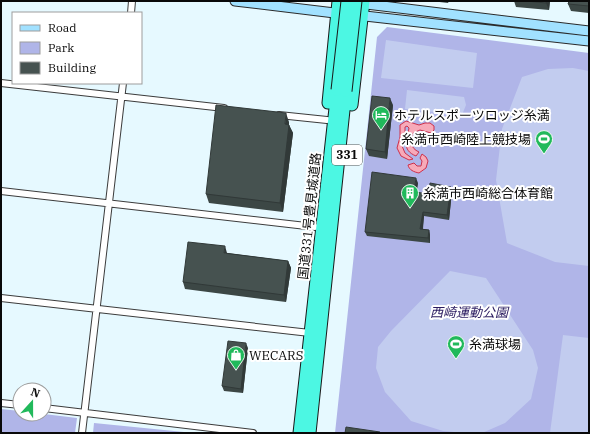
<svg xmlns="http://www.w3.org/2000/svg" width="590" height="434" font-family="'IBM Plex Serif','Noto Sans JP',serif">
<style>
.green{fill:#b0b5e8}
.pitch{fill:#c2ccef}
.water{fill:#f7aab9;stroke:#ce314c}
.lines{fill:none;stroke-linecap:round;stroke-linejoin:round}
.street-casing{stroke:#3c3c3c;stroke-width:8}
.secondary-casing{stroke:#2b2b2b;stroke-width:11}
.highway-casing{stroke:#1a1a1a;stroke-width:13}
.street{stroke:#fff;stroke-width:6}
.secondary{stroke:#a1e1ff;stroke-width:9}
.highway{stroke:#4cf7e3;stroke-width:11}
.highway-bridge-casing{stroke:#1a1a1a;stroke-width:13;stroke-linecap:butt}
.highway-bridge{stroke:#4cf7e3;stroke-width:11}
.wall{fill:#3c4745}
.shaded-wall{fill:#313938}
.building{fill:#465250;stroke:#313938}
.labels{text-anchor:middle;stroke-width:4;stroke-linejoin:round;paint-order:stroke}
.shield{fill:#fff;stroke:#535353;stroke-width:1}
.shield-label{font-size:12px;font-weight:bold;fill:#090909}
.poi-label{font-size:13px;fill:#090909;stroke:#fff;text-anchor:start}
.street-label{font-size:13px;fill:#090909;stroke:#fff}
.park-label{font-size:13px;font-style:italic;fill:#2a1b60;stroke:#fff}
</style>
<rect width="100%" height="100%" fill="#e6f9ff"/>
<path class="green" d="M387 27 589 53V433H335L377 37Z
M1 409 20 411V414H44L77 418 75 433H1Z
M94 423 194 433H93Z"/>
<path class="pitch" d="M386 40 477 53 473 88 381 78Z
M573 68 589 71V266L555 262 507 243 496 180 502 129 522 77 548 69Z
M407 90 464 97 466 105 462 115 405 109Z
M450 271 486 278 533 350 538 368 531 399 505 423 482 433H465L443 431 411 421 385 392 376 368 378 347 391 331Z
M563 335 589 338V433H550Z"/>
<path class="water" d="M406 121 419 125 425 123H430L434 126V130L431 133 420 130 413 133C410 141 410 148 419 152L416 156C401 150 407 139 409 128L407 126 405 127V137L402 146 405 153 413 159 409 160 401 156 397 148 400 137V125Z
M422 154 426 157 428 161 426 168 419 173C414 172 409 170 408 165L414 163 417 166H421L422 161 420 158Z"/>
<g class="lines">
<g class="street-casing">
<path id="street" d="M131 13 132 1
M1 83 224 108
M279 115 327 120
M1 191 315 227
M1 298 310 333
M1 403 20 405
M44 408 253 433
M82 433 123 83"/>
</g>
<g class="secondary-casing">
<path id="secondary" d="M235 1 343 14
M358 3 589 31
M356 15 589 41"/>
</g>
<g class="highway-casing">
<path id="highway" d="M328 103 338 1
M352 105 364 1
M299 433 337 90
M310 433 346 91"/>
</g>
<use href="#street" class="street"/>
<use href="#secondary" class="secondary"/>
<use href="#highway" class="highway"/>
<g class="highway-bridge-casing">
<path id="highway-bridge" d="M337 90 347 1
M346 91 356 1"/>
</g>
<use href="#highway-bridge" class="highway-bridge"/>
</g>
<path class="wall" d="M431 1H449L448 3Z
M514 1H550L549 10 516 7Z
M589 1V13L571 11 568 4Z
M393 105 387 159 369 156 366 149Z
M289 122V125L293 133 283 212 209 203 206 194Z
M418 183 416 192 429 194 452 191 449 220 424 216 423 229 429 230 430 235V243L367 236 365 232Z
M227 253 288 261 291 268 286 302 185 289 183 282Z
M248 348 243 393 224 391 222 386Z"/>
<path class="shaded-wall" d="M546 1H550L549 10 546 3Z
M390 98 393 105 387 159 385 152Z
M286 113 289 122 288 133 285 124Z
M289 125 293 133 283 212 280 203Z
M416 178 418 183 416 197 414 192Z
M451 187 452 191 449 220 447 215Z
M423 212 424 216 422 234 420 229Z
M429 230 430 235V243L428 238Z
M225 246 227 253H224Z
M288 261 291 268 286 302 284 295Z
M246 343 248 348 243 393 241 389Z"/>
<path class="building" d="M526 1H546V3Z
M569 1H589V6L568 4Z
M372 96 390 98 385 152 366 149Z
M216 105 286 113 285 124 289 125 280 203 206 194Z
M372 172 416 178 414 192 429 194 430 183 451 187 447 215 423 212 420 229 429 230 428 238 365 232Z
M188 242 225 246 224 253 288 261 284 295 183 282Z
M228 341 246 343 241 389 222 386Z
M346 427 380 432V433H345Z"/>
<defs>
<g id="hotel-pin" transform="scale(0.9)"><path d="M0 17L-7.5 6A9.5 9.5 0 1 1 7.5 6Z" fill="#21b95b" stroke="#fff"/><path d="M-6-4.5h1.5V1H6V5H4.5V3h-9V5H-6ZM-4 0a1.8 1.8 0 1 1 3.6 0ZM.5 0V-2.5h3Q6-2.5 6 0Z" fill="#fff"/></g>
<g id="stadium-pin" transform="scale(0.9)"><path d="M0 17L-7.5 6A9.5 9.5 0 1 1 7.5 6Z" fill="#21b95b" stroke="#fff"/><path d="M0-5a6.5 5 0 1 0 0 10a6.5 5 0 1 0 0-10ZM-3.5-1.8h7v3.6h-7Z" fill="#fff"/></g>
<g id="building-pin" transform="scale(0.9)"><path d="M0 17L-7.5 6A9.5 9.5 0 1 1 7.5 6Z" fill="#21b95b" stroke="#fff"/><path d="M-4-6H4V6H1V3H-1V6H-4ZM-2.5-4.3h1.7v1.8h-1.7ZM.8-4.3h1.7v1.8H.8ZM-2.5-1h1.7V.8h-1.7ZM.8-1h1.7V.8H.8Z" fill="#fff"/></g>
<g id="shop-pin" transform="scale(0.9)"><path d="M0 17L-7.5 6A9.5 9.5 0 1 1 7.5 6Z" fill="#21b95b" stroke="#fff"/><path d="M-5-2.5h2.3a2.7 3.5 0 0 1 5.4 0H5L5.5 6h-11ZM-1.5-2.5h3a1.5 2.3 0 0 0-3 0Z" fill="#fff"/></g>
</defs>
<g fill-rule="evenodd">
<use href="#hotel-pin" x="381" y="115"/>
<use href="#stadium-pin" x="544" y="139"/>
<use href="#building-pin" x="410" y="193"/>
<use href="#stadium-pin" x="456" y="344"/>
<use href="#shop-pin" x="236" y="355"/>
</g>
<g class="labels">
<rect class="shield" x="332" y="145" width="30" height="20" rx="3"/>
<g class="shield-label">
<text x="347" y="159">331</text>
</g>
<g class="poi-label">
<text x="394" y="120">ホテルスポーツロッジ糸満</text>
<text x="531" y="144" text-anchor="end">糸満市西崎陸上競技場</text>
<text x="423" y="198">糸満市西崎総合体育館</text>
<text x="469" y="349">糸満球場</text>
<text x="249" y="360">WECARS</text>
</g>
<g class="street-label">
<text transform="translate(309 216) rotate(-84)" y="5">国道331号豊見城道路</text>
</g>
<g class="park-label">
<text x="469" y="317">西崎運動公園</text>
</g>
</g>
<rect width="590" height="434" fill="none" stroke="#090909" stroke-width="4"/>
<rect x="12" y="12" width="130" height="72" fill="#ffffff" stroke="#9d9d9d"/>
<rect x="20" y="25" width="20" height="6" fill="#a1e1ff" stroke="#9d9d9d"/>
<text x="48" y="32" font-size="12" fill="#090909">Road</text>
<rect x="20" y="42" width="20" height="12" fill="#b0b5e8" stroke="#9d9d9d"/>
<text x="48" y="52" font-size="12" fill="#090909">Park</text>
<rect x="20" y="62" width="20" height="12" fill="#465250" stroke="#9d9d9d"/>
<text x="48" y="72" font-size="12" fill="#090909">Building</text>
<g transform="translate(32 402) rotate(21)"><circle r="19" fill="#ffffff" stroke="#9d9d9d"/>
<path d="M0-3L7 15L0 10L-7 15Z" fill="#21b95b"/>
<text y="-6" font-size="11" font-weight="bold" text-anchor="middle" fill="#090909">N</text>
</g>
</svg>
